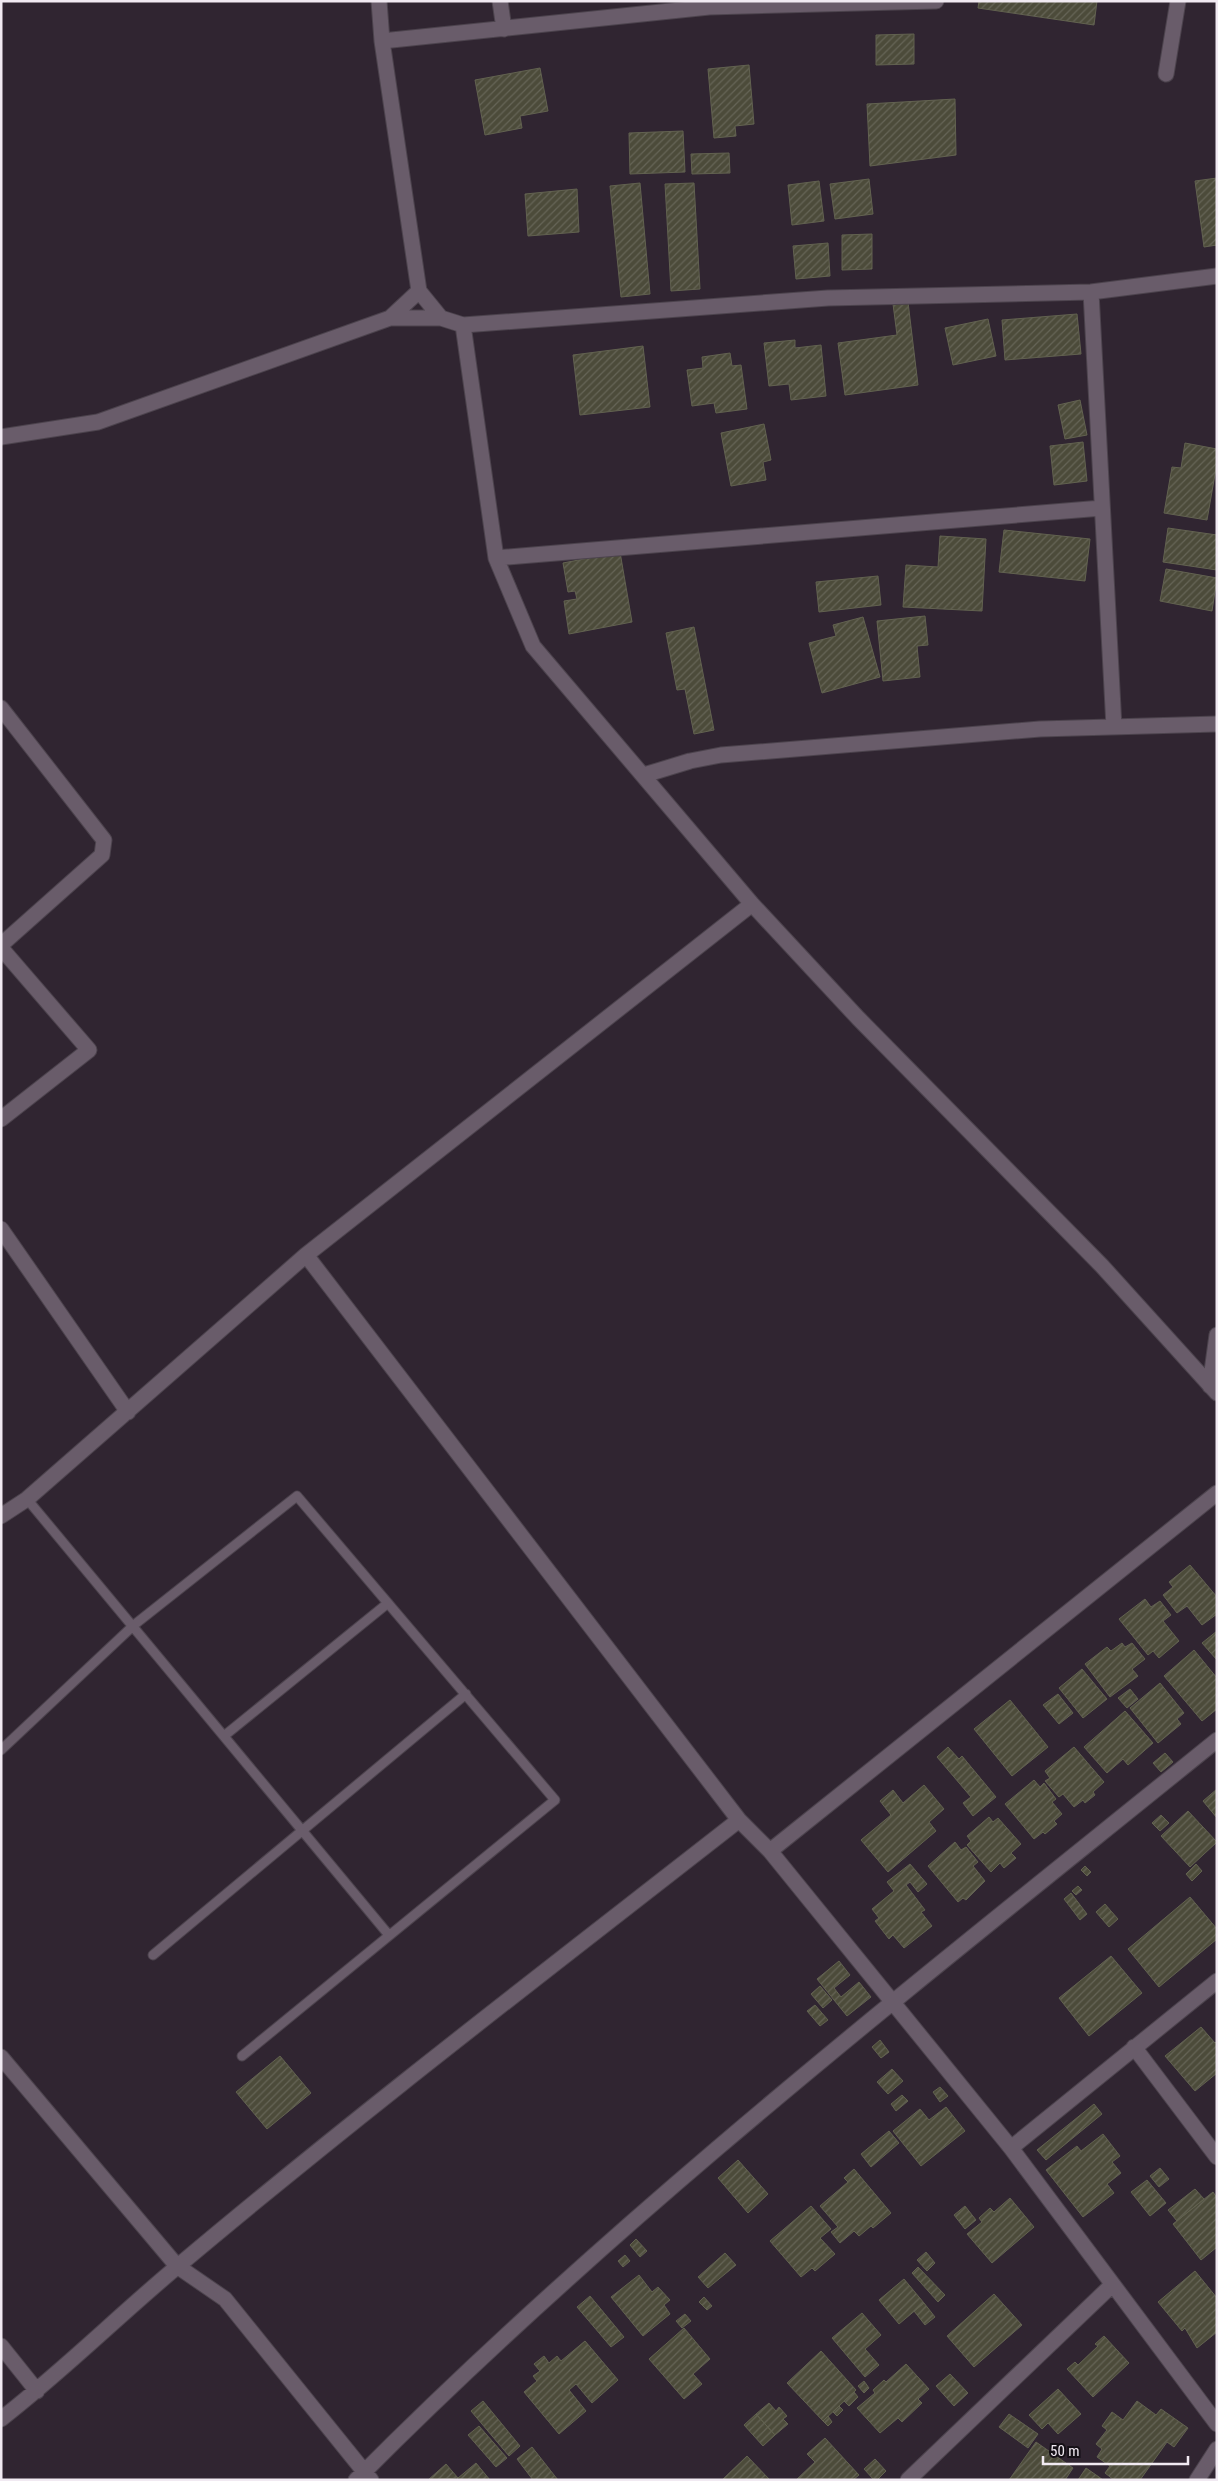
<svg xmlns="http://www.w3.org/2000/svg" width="1218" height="2481" font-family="'Roboto Condensed',sans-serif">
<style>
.building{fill:url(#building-hatch);stroke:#626250}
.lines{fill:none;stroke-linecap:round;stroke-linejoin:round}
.lane-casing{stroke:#4c434d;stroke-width:11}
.street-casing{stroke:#4c434d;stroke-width:17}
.lane{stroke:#695c6a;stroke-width:9}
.street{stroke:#695c6a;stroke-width:15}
</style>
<defs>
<pattern id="building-hatch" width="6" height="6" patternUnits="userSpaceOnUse" patternTransform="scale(1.25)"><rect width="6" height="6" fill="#4c4b3a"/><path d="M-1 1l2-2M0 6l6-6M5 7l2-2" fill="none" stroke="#666557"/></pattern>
</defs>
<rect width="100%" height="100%" fill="#302531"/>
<path class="building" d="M979 1H1097L1094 25 978 8Z
M914 34V64L876 65V35Z
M749 65 754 124 735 126 736 136 714 138 708 69Z
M540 68 548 111 520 116 522 128 485 135 475 80Z
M955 99 956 155 870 166 867 104Z
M683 131 685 172 630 174 629 133Z
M729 153 730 173 692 174 691 154Z
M1217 178V245L1204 247 1195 181Z
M869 179 873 214 835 219 830 184Z
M819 181 824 221 792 225 788 185Z
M640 183 650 294 621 297 610 186Z
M694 183 700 289 671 291 665 184Z
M577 189 579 232 528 236 525 194Z
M872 234V269L842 270V235Z
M828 243 830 276 796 279 793 246Z
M908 302 918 385 845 395 838 343 897 335 893 304Z
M1077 314 1081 354 1005 360 1002 320Z
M988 319 996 356 953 365 945 328Z
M795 340V348L821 345 826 396 791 400 789 384 769 386 764 343Z
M643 346 650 407 580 415 573 355Z
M730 353 732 366 741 365 747 409 716 413 714 403 692 406 687 370 703 368 702 357Z
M1080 400 1087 435 1065 439 1058 405Z
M764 424 771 460 763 462 766 480 731 486 721 433Z
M1083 442 1087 481 1054 485 1050 446Z
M1185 443 1217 449V463L1207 520 1164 513 1172 467 1181 468Z
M1168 528 1217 535V570L1163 562Z
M1004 530 1090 539 1085 581 999 572Z
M940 536 986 539 982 611 903 607 906 565 938 567Z
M620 552 632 622 569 634 564 601 577 599 575 591 568 592 563 563Z
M1166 569 1217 578 1212 611 1160 601Z
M878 576 881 605 819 612 816 582Z
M925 616 928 645 917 646 920 677 883 681 877 621Z
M863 617 880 677 822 693 809 643 836 636 833 625Z
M694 627 714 730 694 734 685 689 677 690 666 633Z
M1190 1565 1217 1597V1614L1202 1625 1187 1606 1177 1613 1163 1595 1173 1587 1169 1582Z
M1145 1599 1151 1607 1160 1601 1171 1615 1163 1621 1179 1641 1159 1658 1153 1651 1148 1655 1119 1619Z
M1217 1631V1660L1202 1643Z
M1122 1643 1125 1647 1132 1643 1145 1659 1132 1669 1138 1676 1110 1697 1085 1664 1107 1647 1111 1651Z
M1194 1650 1217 1678V1709L1202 1721 1164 1676Z
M1082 1669 1107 1699 1083 1718 1059 1688Z
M1160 1683 1184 1713 1177 1719 1181 1724 1158 1743 1130 1708Z
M1130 1689 1138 1699 1127 1708 1118 1698Z
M1058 1694 1073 1713 1059 1724 1043 1705Z
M1010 1700 1048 1747 1012 1776 974 1729Z
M1125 1711 1153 1743 1128 1765 1123 1759 1107 1773 1084 1747Z
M948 1747 959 1759 962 1756 996 1797 973 1816 963 1803 971 1797 937 1757Z
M1074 1747 1104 1782 1093 1792 1095 1795 1085 1803 1083 1800 1074 1807 1063 1794 1059 1797 1045 1781 1050 1778 1045 1771Z
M1165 1753 1173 1762 1161 1772 1153 1763Z
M1034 1780 1040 1787 1044 1783 1056 1799 1052 1802 1062 1814 1054 1821 1057 1824 1045 1834 1043 1832 1034 1839 1005 1804Z
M924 1785 944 1809 929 1822 936 1831 888 1872 861 1840 891 1815 880 1801 893 1790 903 1803Z
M1217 1789V1818L1203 1801Z
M1188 1811 1217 1842 1190 1867 1161 1836Z
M1161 1815 1169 1823 1160 1831 1152 1823Z
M989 1817 993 1822 998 1818 1021 1844 1011 1853 1016 1858 1004 1868 1000 1863 991 1872 967 1845 971 1841 967 1836Z
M955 1842 961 1850 966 1847 978 1862 973 1866 985 1881 966 1900 963 1898 958 1902 928 1866Z
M910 1864 927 1884 918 1892 910 1882 906 1885 925 1910 921 1912 932 1926 904 1948 893 1935 889 1939 875 1921 879 1918 872 1909 894 1891 887 1882Z
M1196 1864 1202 1871 1192 1881 1186 1874Z
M1085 1866 1091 1872 1087 1876 1081 1870Z
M1078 1886 1082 1890 1076 1895 1072 1891Z
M1071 1893 1087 1914 1080 1920 1064 1899Z
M1190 1897 1217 1929V1939L1159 1987 1128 1949Z
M1105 1904 1111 1911 1102 1919 1096 1912Z
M1111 1911 1118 1919 1109 1927 1102 1919Z
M1111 1956 1142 1993 1089 2036 1059 1998Z
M839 1961 850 1975 834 1988 841 1997 859 1982 871 1997 847 2016 817 1979Z
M820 1986 832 2000 823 2008 811 1994Z
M815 2005 828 2020 820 2026 807 2011Z
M1201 2027 1215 2043 1217 2041V2073L1195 2091 1165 2056Z
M880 2040 889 2052 881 2058 872 2047Z
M280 2056 311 2093 267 2129 236 2092Z
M892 2069 903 2081 888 2094 877 2082Z
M940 2087 948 2096 940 2102 933 2092Z
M902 2095 908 2101 896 2111 891 2104Z
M1094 2104 1102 2114 1046 2160 1037 2150Z
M946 2107 965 2131 921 2166 893 2131 920 2109 929 2120Z
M889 2131 899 2143 871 2167 861 2154Z
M1103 2134 1120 2156 1112 2162 1121 2173 1107 2184 1114 2193 1083 2217 1046 2170 1077 2146 1081 2151Z
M738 2160 768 2194 748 2213 718 2178Z
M1160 2168 1169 2179 1159 2187 1150 2176Z
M854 2169 891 2213 873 2228 871 2226 859 2236 854 2231 840 2243 831 2232 838 2227 820 2206 848 2182 844 2178Z
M1147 2180 1166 2203 1150 2216 1131 2192Z
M1195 2189 1204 2199 1177 2221 1168 2210Z
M1213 2192 1217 2198V2247L1201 2260 1173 2224Z
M1010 2198 1034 2227 992 2263 967 2234 982 2222 979 2218 990 2208 994 2212Z
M811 2206 831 2229 820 2238 835 2254 815 2271 812 2268 801 2277 770 2241Z
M965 2206 976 2220 965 2229 954 2215Z
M636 2239 647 2251 640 2257 630 2245Z
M926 2252 935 2263 927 2271 917 2260Z
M725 2253 736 2265 708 2288 698 2277Z
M625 2255 630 2261 623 2267 618 2261Z
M918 2267 945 2295 938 2302 912 2273Z
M1195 2271 1217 2298V2332L1197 2348 1185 2328 1182 2331 1158 2302Z
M639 2275 652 2292 658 2287 670 2300 664 2305 670 2314 643 2336 611 2297Z
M904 2279 924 2303 899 2324 879 2300Z
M994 2294 1022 2325 974 2367 947 2336Z
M590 2296 624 2337 611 2347 577 2307Z
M704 2297 712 2306 707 2310 699 2302Z
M924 2303 935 2317 925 2325 914 2311Z
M862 2313 881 2335 865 2349 879 2365 865 2377 832 2338Z
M685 2314 691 2321 682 2328 676 2321Z
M684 2328 710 2359 693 2374 702 2384 684 2399 649 2359Z
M1104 2336 1129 2363 1093 2397 1067 2369 1075 2362 1078 2365 1098 2346 1095 2344Z
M585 2341 618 2380 592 2403 576 2384 569 2390 586 2411 559 2434 524 2392 537 2381 533 2376 540 2371 534 2364 544 2356 549 2363 557 2356 561 2361Z
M821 2351 856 2390 823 2421 787 2383Z
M906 2364 929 2389 918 2399 922 2403 902 2422 898 2418 880 2433 857 2408 875 2393 873 2390 884 2380 886 2382Z
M950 2374 968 2393 954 2406 936 2386Z
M864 2381 869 2388 864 2393 858 2386Z
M1058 2389 1081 2414 1058 2434 1048 2423 1042 2429 1029 2415Z
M854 2392 858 2397 849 2406 844 2401Z
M483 2401 520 2446 509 2456 471 2411Z
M1137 2401 1156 2415 1161 2409 1188 2428 1174 2447 1167 2442 1140 2480H1114L1105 2473 1110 2466 1097 2457 1102 2449 1096 2444 1107 2430 1102 2426 1112 2412 1123 2420Z
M769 2403 776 2411 779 2407 787 2416 783 2419 788 2424 775 2435 756 2414Z
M839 2406 843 2410 837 2416 833 2412Z
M756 2414 775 2435 763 2446 744 2425Z
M1009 2414 1038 2434 1028 2448 999 2427Z
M828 2416 832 2422 828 2426 823 2421Z
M479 2426 507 2458 496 2467 468 2435Z
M825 2438 859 2475 853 2480H796L815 2462 807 2454Z
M1036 2442 1073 2468 1065 2480H1009Z
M532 2447 558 2480H533L517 2459Z
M747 2456 770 2480H722Z
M875 2459 886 2471 877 2480H874L864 2469Z
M476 2463 490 2480H456L458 2478Z
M446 2464 458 2478 428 2480Z
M1086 2468 1099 2477 1103 2480H1078Z"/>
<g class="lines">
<g class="lane-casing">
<path id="lane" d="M27 1499 388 1934
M224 1736 388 1603
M1 1750 134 1625 297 1496 555 1800 242 2056
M153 1955 466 1694"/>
</g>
<g class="street-casing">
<path id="street" d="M379 1 382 41 419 291 441 318 463 325 496 558 533 646 752 904 858 1018 1102 1266 1217 1393
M500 1 504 29
M382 41 709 7 936 1
M1166 74 1178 1
M1091 292 1114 727
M390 318 419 291
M463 325 828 298 1091 292 1217 276
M1 437 98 422 390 318H441
M496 558 1102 508
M1 708 104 840 102 855 1 945
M644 775 690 761 721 755 1040 729 1217 724
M1 948 89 1050 1 1119
M1 1229 128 1412
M306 1255 739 1820
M1210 1386 1217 1335
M1 1516 27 1499 306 1255 752 904
M770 1851 1217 1493
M1134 2047 1217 2157
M1 2057 177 2266 225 2299 371 2480
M1011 2148 1217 1981
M1 2346 37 2391
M1 2419C63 2371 118 2316 178 2266 361 2112 551 1967 739 1820L770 1851 1011 2148 1217 2424
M356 2480C623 2211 923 1978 1217 1740
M908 2480 1112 2285
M1197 2480 1217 2449"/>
</g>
<use href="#lane" class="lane"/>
<use href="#street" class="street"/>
</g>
<rect width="1218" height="2481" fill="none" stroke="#f1eaf2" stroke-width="5"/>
<path d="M1043 2456v8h145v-8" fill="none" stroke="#f1eaf2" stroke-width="2.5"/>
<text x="1050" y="2456" font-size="15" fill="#f1eaf2" stroke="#151016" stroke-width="4" paint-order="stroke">50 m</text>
</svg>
